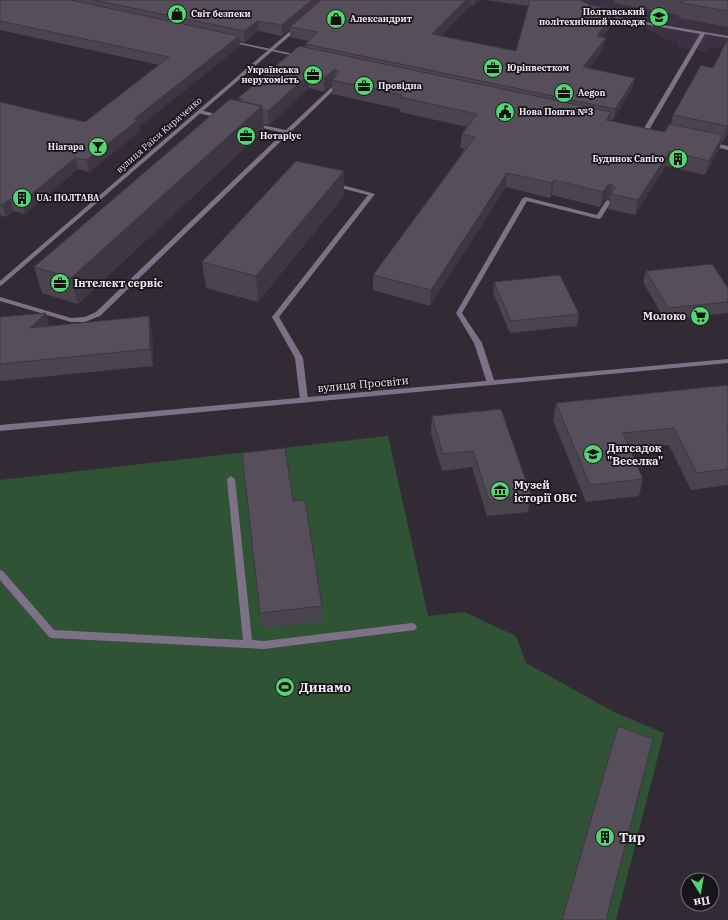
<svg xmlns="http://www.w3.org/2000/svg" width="728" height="920" font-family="'IBM Plex Serif',serif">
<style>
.built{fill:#3c3142}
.green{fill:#305336}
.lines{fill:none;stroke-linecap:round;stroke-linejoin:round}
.service{fill:#7e7187;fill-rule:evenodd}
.minor{fill:#7e7187;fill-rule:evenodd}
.tertiary{fill:#7e7187;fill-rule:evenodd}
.wall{fill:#4a444e}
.shaded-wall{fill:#3c3740}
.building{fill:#564f5b;stroke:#3c3740}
.labels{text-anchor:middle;stroke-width:3.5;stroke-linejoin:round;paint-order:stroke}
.far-poi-label{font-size:9px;font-weight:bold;fill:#f0ebf3;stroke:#18151a;text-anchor:start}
.far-street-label{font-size:9px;fill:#f0ebf3;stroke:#18151a}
.poi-label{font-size:11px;font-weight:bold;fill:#f0ebf3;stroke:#18151a;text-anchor:start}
.street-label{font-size:11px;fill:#f0ebf3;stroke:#18151a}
.near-poi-label{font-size:13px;font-weight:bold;fill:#f0ebf3;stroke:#18151a;text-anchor:start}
</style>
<rect width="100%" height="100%" fill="#322b36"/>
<path class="built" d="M541 0H728V47L710 48 708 52 677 47 678 43 665 40 644 27 535 7Z"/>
<path class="green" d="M388 436 428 616 464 612 516 636 526 663 614 712 664 733 616 920H0V480Z"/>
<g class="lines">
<path class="service" d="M603 15 728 36V38L705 34 649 130 646 132 643 130 700 34 605 17 603 16Z
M335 84 338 86 337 87 100 316 85 322H71L0 301V297L71 318 85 317 96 312 283 133 251 125V123L286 130Z
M200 110 224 116 225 117 222 119 198 113V111Z
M335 183 375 194 279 317 303 358 308 400 304 403 300 400 295 358 272 317 368 195 333 186V184Z
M525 197 597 215 606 201 608 200 611 202 601 218 599 219 527 201 462 313 482 343 495 383 491 385 487 383 474 343 456 313 522 199Z
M231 476 235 479 252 640 264 641 412 623 415 624 417 627 415 630 264 649 52 638 49 637 0 580V570L3 571 54 630 243 640 227 479Z"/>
<path class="minor" d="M296 26 300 27 2 285 0 286V281Z
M728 359V363L0 431V425Z"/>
<path class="tertiary" d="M228 40 299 55 301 56 299 57 230 42 228 41Z
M709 142 728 146V150L707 145 706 144Z"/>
</g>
<path class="wall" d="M0 0H479L474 6 471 5 440 36 516 51 529 6 485 0H580L590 5 617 10 615 21 602 37 604 48 589 68 635 78 632 88 613 120 610 119V121L654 130 665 132 671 124 673 115 713 68 728 38V133L722 143H721L719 150 705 175 666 166 635 215 608 209 610 200 609 199 605 200 600 207 552 195 550 198 506 187 430 306 373 290V275L465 149 460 148 462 134 467 127 400 112V109L332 94V85L324 92 309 88 269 125 263 124 264 130 78 304 42 293 34 267 239 101 238 98 305 47V44L308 41 290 37V29L282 36 258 31 245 42 239 41 240 46 139 127 140 131 89 172 78 169 25 214 13 211 6 217 0 215V102L85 122 159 65 0 30Z
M614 0H728V27L679 18V15L613 3Z
M344 196 258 302 206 288 202 262Z
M646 271 728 288V313L665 320 643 282Z
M494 282 579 314 577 326 510 333 493 293Z
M46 313 49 326 152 333 153 366 0 381V317Z
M728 385V485L691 490 669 445 630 449 643 479 639 496 586 502 553 420 556 403Z
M432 416 531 495 528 512 487 516 472 467 442 471 431 433Z
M293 501 322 606 323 621 262 628 260 613Z
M618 726 606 920H561L612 741Z"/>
<path class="shaded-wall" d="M312 0H324L290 27V29L282 36V25Z
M466 0H471V5L432 45V34Z
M474 0H479L474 6Z
M617 10 615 21 595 47 597 36Z
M258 21V31L245 42 244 31Z
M239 36 240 46 139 127 140 131 89 172 87 160 134 119Z
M606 38 604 48 581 78 583 67Z
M335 69V80H332V85L324 92V78Z
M308 75 309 88 269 125 268 111Z
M635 78 632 88 613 120 615 109Z
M262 106 264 130 78 304 71 278Z
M611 112 609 126 606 120Z
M728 125V133L722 143 727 126Z
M723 135 719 150 705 175 709 161Z
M670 151 666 166 635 215 638 200Z
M75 158 78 169 25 214 22 202Z
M344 171V196L258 302 256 276Z
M507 173 506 187 430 306 431 290Z
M554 180 552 195 550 198 552 183Z
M612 184 609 199 605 200 600 207 603 192 608 185Z
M10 199 13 211 6 217 2 205Z
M46 313 50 330 30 328Z
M149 316 152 333 153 366 150 349Z"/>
<path class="building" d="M0 0H71L239 36 134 119 138 120 87 160 75 158 22 202 10 199 2 205H0V102L85 122 169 57 0 21Z
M94 0H312L282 25 258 21 244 31Z
M321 0H466L432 34 516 51 530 0H580L590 5 617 10 597 36 606 38 583 67 635 78 615 109 305 44 318 32 290 27Z
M684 0H728V11L682 3Z
M728 38V125L727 126 673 115 701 65 713 68Z
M299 46 611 112 606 120 654 130 665 132 669 124 723 135 709 161 670 151 638 200 611 194 615 187 612 184 608 185 603 192 554 180 552 183 507 173 431 290 373 275 475 137 462 134 477 114 400 97 402 95 332 80 339 72 335 69 324 78 308 75 268 111 262 109V106L240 101 242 99 238 98Z
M230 99 262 106 71 278 34 267Z
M296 161 344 171 256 276 202 262Z
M712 264 728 288V302L668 308 646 271Z
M560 275 579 314 511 321 494 282Z
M46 313 30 328 149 316 150 349 0 364V317Z
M728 385V429H727L728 431V469L697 473 674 428 623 433 643 479 590 485 556 403Z
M501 409 531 495 489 500 473 451 443 454 432 416Z
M285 448 293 501 305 500 322 606 260 613 242 453Z
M618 726 653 739 606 920H562Z"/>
<defs>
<g id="shop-disc" transform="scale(1)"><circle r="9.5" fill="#53d672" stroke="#18151a"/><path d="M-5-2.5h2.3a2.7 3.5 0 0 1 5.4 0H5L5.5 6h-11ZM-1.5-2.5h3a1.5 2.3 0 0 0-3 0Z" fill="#111"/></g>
<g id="university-disc" transform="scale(1)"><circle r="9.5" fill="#53d672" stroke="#18151a"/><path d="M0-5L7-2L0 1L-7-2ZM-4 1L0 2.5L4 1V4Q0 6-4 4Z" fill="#111"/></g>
<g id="office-disc" transform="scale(1)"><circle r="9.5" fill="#53d672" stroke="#18151a"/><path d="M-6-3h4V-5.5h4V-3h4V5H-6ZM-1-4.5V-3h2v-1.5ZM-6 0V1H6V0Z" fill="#111"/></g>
<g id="civic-disc" transform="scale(1)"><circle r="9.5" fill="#53d672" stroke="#18151a"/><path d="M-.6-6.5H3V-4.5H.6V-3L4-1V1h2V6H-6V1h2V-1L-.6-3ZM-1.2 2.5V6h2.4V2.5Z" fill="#111"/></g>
<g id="bar-disc" transform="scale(1)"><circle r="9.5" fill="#53d672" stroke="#18151a"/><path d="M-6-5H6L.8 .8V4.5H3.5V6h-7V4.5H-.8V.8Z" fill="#111"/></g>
<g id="building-disc" transform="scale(1)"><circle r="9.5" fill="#53d672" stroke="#18151a"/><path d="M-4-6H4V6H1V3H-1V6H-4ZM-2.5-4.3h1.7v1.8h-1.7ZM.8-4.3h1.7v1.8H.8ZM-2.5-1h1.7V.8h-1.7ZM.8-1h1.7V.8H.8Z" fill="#111"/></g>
<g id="supermarket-disc" transform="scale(1)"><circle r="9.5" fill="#53d672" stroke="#18151a"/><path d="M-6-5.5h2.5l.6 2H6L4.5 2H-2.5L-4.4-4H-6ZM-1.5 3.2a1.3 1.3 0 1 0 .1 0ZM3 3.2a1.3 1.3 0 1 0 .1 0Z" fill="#111"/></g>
<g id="school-disc" transform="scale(1)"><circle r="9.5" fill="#53d672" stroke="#18151a"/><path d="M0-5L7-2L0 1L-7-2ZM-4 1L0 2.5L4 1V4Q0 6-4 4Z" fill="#111"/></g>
<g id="museum-disc" transform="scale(1)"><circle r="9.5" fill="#53d672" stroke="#18151a"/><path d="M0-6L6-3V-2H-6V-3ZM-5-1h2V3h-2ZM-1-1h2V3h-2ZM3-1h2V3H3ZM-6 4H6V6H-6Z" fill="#111"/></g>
<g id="stadium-disc" transform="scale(1)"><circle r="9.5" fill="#53d672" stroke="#18151a"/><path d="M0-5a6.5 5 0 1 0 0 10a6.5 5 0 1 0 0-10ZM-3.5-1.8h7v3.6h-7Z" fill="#111"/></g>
</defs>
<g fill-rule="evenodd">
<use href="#shop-disc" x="177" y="14"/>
<use href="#university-disc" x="659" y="17"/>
<use href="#shop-disc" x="336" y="19"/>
<use href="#office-disc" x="493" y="68"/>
<use href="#office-disc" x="313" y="75"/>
<use href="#office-disc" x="364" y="86"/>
<use href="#office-disc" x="564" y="93"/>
<use href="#civic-disc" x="505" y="112"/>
<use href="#office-disc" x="246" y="136"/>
<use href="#bar-disc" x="98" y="147"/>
<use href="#building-disc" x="678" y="159"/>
<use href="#building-disc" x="22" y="198"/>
<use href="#office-disc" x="60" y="283"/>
<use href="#supermarket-disc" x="700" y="316"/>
<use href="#school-disc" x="593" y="454"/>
<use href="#museum-disc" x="500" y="491"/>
<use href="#stadium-disc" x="285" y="687"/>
<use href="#building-disc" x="605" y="837"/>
</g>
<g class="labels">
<g class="far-poi-label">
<text x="645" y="15" text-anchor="end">Полтавський<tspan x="645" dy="10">політехнічний коледж</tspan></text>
<text x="191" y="17">Світ безпеки</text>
<text x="350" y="22">Александрит</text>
<text x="507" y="71">Юрінвестком</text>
<text x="299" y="73" text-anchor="end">Українська<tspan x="299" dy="10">нерухомість</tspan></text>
<text x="378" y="89">Провідна</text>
<text x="578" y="96">Aegon</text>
<text x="519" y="115">Нова Пошта №3</text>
<text x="260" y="139">Нотаріус</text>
<text x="84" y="150" text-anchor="end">Ніагара</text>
<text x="664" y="162" text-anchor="end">Будинок Сапіго</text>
<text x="36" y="201">UA: ПОЛТАВА</text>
</g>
<g class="far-street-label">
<text transform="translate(159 135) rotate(-41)" y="3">вулиця Раїси Кириченко</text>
</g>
<g class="poi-label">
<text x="74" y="287">Інтелект сервіс</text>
<text x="686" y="320" text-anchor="end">Молоко</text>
<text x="607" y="452">Дитсадок<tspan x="607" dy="13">"Веселка"</tspan></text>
<text x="514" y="489">Музей<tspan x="514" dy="13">історії ОВС</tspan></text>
</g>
<g class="street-label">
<text transform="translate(363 384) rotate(-5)" y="4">вулиця Просвіти</text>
</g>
<g class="near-poi-label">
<text x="299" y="692">Динамо</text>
<text x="619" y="842">Тир</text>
</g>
</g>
<g transform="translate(700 892) rotate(169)"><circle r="19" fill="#18151a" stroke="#6e6b71"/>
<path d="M0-3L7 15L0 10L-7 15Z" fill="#53d672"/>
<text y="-6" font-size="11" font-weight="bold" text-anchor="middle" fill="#f0ebf3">Пн</text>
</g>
</svg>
